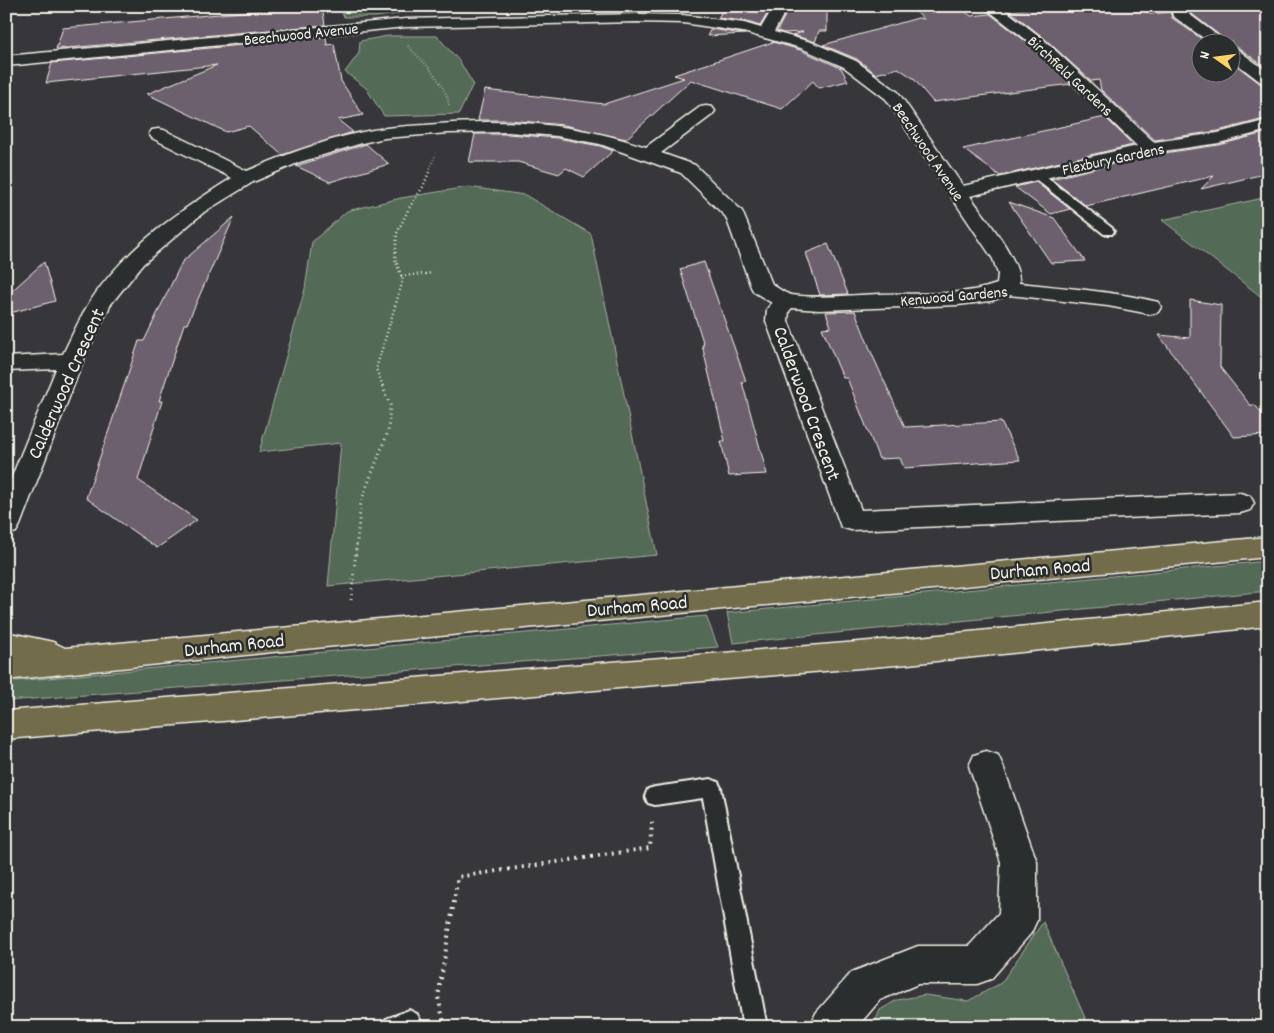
<svg xmlns="http://www.w3.org/2000/svg" width="1274" height="1033" font-family="Dekko,sans-serif">
<style>
.green{fill:#536a56;stroke:#a4ae9f}
.building{fill:#6c606e;stroke:#f4f1e8}
.lines{fill:none;stroke-linecap:round;stroke-linejoin:round}
.lane-casing{stroke:#f4f1e8;stroke-width:4}
.street-casing{stroke:#f4f1e8;stroke-width:3}
.primary-casing{stroke:#f4f1e8;stroke-width:3}
.path-far3{stroke:#f4f1e8;stroke-width:2;stroke-dasharray:0.5 2.5;stroke-linecap:butt}
.path-far2{stroke:#f4f1e8;stroke-width:2.5;stroke-dasharray:1 3;stroke-linecap:butt}
.path-far1{stroke:#f4f1e8;stroke-width:3;stroke-dasharray:1 4;stroke-linecap:butt}
.path{stroke:#f4f1e8;stroke-width:4;stroke-dasharray:2 5;stroke-linecap:butt}
.lane{fill:#2a2d2e;fill-rule:evenodd}
.street{fill:#2a2d2e;fill-rule:evenodd}
.primary{fill:#726c4b;fill-rule:evenodd}
.labels{text-anchor:middle;stroke-width:5;stroke-linejoin:round;paint-order:stroke}
.far-street-label{font-size:16px;fill:#f4f1e8;stroke:#2a2d2e}
.street-label{font-size:20px;fill:#f4f1e8;stroke:#2a2d2e}
</style>
<rect width="100%" height="100%" fill="#37373b"/>
<filter id="ink" filterUnits="userSpaceOnUse"><feTurbulence type="fractalNoise" baseFrequency=".02" numOctaves="2"/><feDisplacementMap in="SourceGraphic" scale="10" xChannelSelector="R" yChannelSelector="G"/><feConvolveMatrix kernelMatrix="1 2 1 2 8 2 1 2 1" color-interpolation-filters="sRGB"/></filter>
<g filter="url(#ink)">
<path class="green" d="M338 6H400L397 14 376 17H344Z
M388 36H437L460 62 473 84 459 114 384 116 366 88 345 72 359 53 360 41Z
M468 187 525 195 591 234 657 555 328 586 341 443 259 452 305 289 312 242 347 211 401 198Z
M1268 197V302L1162 220Z
M1268 561V591L733 643 727 613Z
M706 616 718 647 6 701V682Z
M1043 922 1089 1027H873L880 1010 897 1000 925 995 968 1001 1001 983Z"/>
<path class="building" d="M309 6H322L325 25 56 49 63 28Z
M725 6H772L760 26 744 21 718 18Z
M790 6H827V31H819L815 42 793 35 803 32 784 33 777 31Z
M909 6H958L971 16 990 14 1032 46 1071 84 933 102 913 78 898 68 876 74 857 59 823 45 918 18 924 19Z
M1050 6H1137L1150 14 1170 12 1172 18 1206 42H1202V72H1232V62L1261 84 1268 87V118L1218 131 1155 140 1101 90 1099 80 1091 81 1044 38 1010 11Z
M1228 6H1268V69L1239 48 1232 46V42H1228L1187 10Z
M711 29 743 34H745L707 36Z
M326 37 327 45 334 44 341 81 363 115 338 120 353 132 282 155 249 126 226 132 147 94 217 65 46 83 52 63Z
M773 42 800 50 841 68 848 81 819 88 813 81 782 109 691 80 626 139 564 125 509 120H478L485 90 604 104 684 78 674 75Z
M1105 117 1133 145 1000 176 963 149Z
M1268 132V173L1201 189 1214 176 1086 206 1051 179 1150 155 1219 145Z
M475 134H508L557 138 600 146 613 151 584 177 566 168 559 174 518 162H469Z
M366 144 389 164 330 182 296 166Z
M1036 182 1070 209 1051 214 1015 187Z
M1009 202 1054 218 1085 261 1051 263Z
M234 217 187 324H184L159 401H162L138 480 197 520 157 548 86 498 139 341H144L182 262Z
M828 244 848 294 820 295 806 253Z
M44 262 55 301 6 314V296Z
M704 262 746 381 742 382 767 474 729 476 721 441H725L702 345H704L680 269Z
M1190 300 1221 305 1220 367 1250 405H1255L1268 421V435L1234 437 1159 335 1190 338Z
M855 311 872 354 905 427 1001 422 1020 460 904 468 900 458 879 459 847 378H843L822 328 831 327 826 312Z"/>
<g class="lines">
<g class="lane-casing">
<path id="lane" d="M1037 172 1041 173 1112 228 1114 231 1112 234H1104L1033 177 1031 175Z
M711 779 718 782 721 788 767 1027H743L703 798 655 805 648 803 645 796 648 789 655 787Z
M409 1010 417 1014 421 1022 419 1027H382L386 1019Z"/>
</g>
<g class="street-casing">
<path id="street" d="M774 6H788L774 32 811 42 856 61 898 92 963 186 1137 146 1033 45 983 6H1000L1043 39 1154 142 1218 133 1268 120V130L1219 143 1150 153 970 196C984 216 1021 260 1019 283 1065 288 1112 291 1158 302L1161 307 1158 312 1150 314 1108 306 1009 295 990 301 958 305 819 310 792 308 789 311 788 321 861 510 1240 493 1250 496 1254 503 1250 510 1240 513 851 530 841 527 766 321 767 309 772 303 754 292 751 287 726 217 681 173 600 144 557 136 508 132 448 133 385 138 362 143 300 162 253 182 204 212 143 264 111 304 83 361 20 525 16 532 6 535V491L56 369 6 371V357L63 354C72 336 80 317 91 300 126 248 180 210 232 178L152 138 149 134 152 130 158 129 164 130 247 171C282 156 319 142 358 133 380 128 402 126 425 125 502 118 572 122 646 147L700 107 706 106 712 107 715 111 712 115 661 153 695 165 742 211 772 284C778 288 784 293 791 295 820 299 851 295 879 294 917 293 961 297 997 284L998 274 993 259 886 99 844 67 801 48 743 32 683 23 637 22 406 27 6 66V56L406 19 637 14 683 15 744 23 761 28Z
M1171 6H1185V11L1226 42H1209L1173 16Z
M1232 48 1238 50 1268 72V85L1262 83 1232 60Z
M986 751 998 755 1003 766 1037 862V920L1031 933 991 979 977 984H918L880 1000 857 1027H810L816 1013 852 972 918 946H969L999 913 1001 862 969 766 974 755Z"/>
</g>
<g class="primary-casing">
<path id="primary" d="M1268 537V557L273 652 6 680V632L53 642 65 648Z
M1268 602V626L908 664 6 739V711L908 638Z"/>
</g>
<path class="path-far3" d="M408 46C424 63 445 81 449 105
M430 168 436 154"/>
<path class="path-far2" d="M401 276 433 273
M383 386 376 369 403 280 395 259 397 233 409 208 423 187 431 167"/>
<path class="path-far1" d="M351 600 361 501 388 432 390 405 382 385"/>
<path class="path" d="M445 1027 438 997 458 877 650 848 652 822"/>
<use href="#lane" class="lane"/>
<use href="#street" class="street"/>
<use href="#primary" class="primary"/>
</g>
</g>
<g class="labels">
<g class="far-street-label">
<text transform="translate(301 33) rotate(-6)" y="6">Beechwood Avenue</text>
<text transform="translate(1071 75) rotate(43)" y="6">Birchfield Gardens</text>
<text transform="translate(929 151) rotate(56)" y="6">Beechwood Avenue</text>
<text transform="translate(1113 158) rotate(-12)" y="6">Flexbury Gardens</text>
<text transform="translate(954 295) rotate(-5)" y="6">Kenwood Gardens</text>
</g>
<g class="street-label">
<text transform="translate(65 383) rotate(-66)" y="7">Calderwood Crescent</text>
<text transform="translate(808 403) rotate(70)" y="7">Calderwood Crescent</text>
<text transform="translate(1040 568) rotate(-5)" y="7">Durham Road</text>
<text transform="translate(637 605) rotate(-5)" y="7">Durham Road</text>
<text transform="translate(234 644) rotate(-6)" y="7">Durham Road</text>
</g>
</g>
<rect width="1274" height="1033" fill="none" stroke="#2a2d2e" stroke-width="25"/>
<rect x="12" y="12" width="1249" height="1008" fill="none" stroke="#f4f1e8" stroke-width="2" filter="url(#ink)"/>
<g transform="translate(1216 58) rotate(284)"><circle r="24" fill="#2a2d2e" stroke="#7b7b78"/>
<path d="M0-4L9 19L0 12L-9 19Z" fill="#ffd166"/>
<text y="-8" font-size="14" font-weight="bold" text-anchor="middle" fill="#f4f1e8">N</text>
</g>
</svg>
